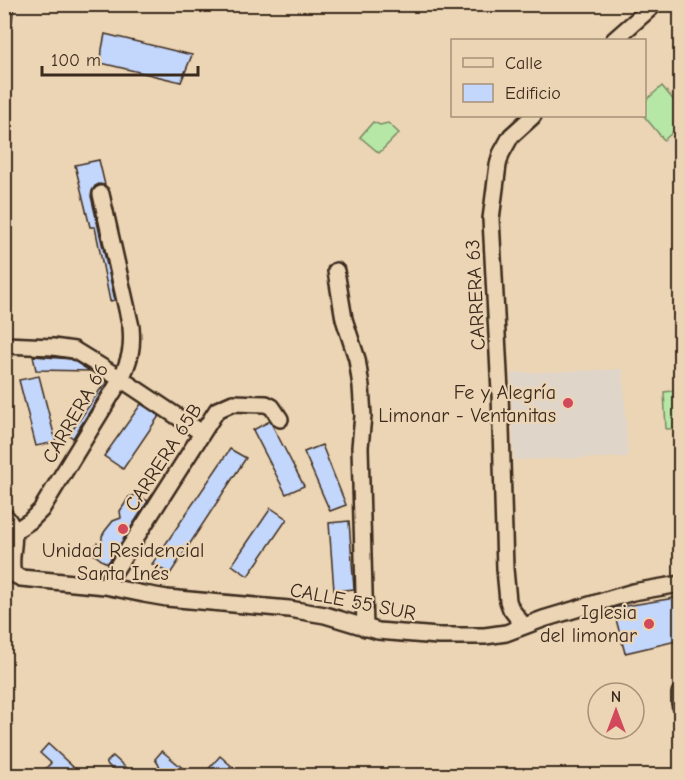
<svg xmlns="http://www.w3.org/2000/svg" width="685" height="780" font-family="'Comic Neue',sans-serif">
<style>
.built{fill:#e0d5c9}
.green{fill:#b6e7a7;stroke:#788862;stroke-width:1.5}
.building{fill:#c3d6fb;stroke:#3b2a1e;stroke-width:1.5}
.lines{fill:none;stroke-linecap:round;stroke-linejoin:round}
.minor-casing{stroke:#3b2a1e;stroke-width:20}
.minor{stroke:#ecd5b4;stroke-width:15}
.poi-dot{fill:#d1495b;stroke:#ecd5b4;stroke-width:2}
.labels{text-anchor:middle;stroke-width:4.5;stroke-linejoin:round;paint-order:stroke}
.street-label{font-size:20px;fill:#3b2a1e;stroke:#ecd5b4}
.poi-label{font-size:20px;fill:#3b2a1e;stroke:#ecd5b4;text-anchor:end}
</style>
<rect width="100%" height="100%" fill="#ecd5b4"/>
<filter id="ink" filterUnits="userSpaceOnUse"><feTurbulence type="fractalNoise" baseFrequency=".0167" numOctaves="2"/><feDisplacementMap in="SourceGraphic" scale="12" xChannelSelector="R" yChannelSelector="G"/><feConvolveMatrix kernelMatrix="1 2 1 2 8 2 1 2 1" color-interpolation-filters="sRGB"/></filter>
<g filter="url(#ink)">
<path class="built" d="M680 130V150L676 154 666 143Z
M623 369 628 457 514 460 511 373Z"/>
<path class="green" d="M662 86 680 108V126L664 140 644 116 645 101Z
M373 122 380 125 388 123 399 133 379 153 360 137Z
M680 390V428L666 429 664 392Z"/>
<path class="building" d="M4 4H14L12 21 4 19Z
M105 34 192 55 181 82 101 63 102 49Z
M99 160 105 185 99 184 95 186 92 191 91 196 115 300 110 301 95 227H90L75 165Z
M33 356 71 359 90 371 36 370Z
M39 376 56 442 36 446 19 380Z
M106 381 108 382 73 438 69 435Z
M141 404 159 416 123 469 104 456Z
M270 421 304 486 286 494 253 430Z
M322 445 346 505 330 511 304 452Z
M230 449 246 458 170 574 152 564Z
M136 495 148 501 108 563 103 561 92 553 97 543 102 546V536L105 531 113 521 121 518 120 511 124 505 129 497Z
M271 508 287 519 248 576 232 565Z
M349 521 354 589 334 591 329 523Z
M681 597V640L625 653 613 608Z
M48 744 83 776H50L44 770 51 763 40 753Z
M162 751 192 776H152L160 767 155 759Z
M113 756 135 776H117L111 770 112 769 106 763Z
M220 756 243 776H210L206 772Z
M4 762 20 776H4Z"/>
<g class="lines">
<g class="minor-casing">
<path id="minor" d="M614 40 655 4
M336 271 344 319 357 359 361 386 363 416 360 447 365 628
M4 345 53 347 74 350 121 379 202 433
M4 515C23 534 7 552 13 574L21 578 105 586 144 594 167 598 289 609 325 615 378 631 438 636H485L506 633 543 619 633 592 680 584
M15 531 30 521 41 510 121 379C130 359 133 349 131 327L101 194
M105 586 217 410 233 403 266 404 272 407 280 419
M523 625 511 609 508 601 505 569 500 392 491 219 498 165 501 154 511 136 533 116
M680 693V704"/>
</g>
<use href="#minor" class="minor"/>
</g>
</g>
<g class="poi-dot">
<circle cx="568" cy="403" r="6"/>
<circle cx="123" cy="529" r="6"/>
<circle cx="649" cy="624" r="6"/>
</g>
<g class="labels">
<g class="street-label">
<text transform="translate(475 295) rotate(-93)" y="7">CARRERA 63</text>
<text transform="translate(75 413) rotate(-60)" y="7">CARRERA 66</text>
<text transform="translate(163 457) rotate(-57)" y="7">CARRERA 65B</text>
<text transform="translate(353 601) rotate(11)" y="7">CALLE 55 SUR</text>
</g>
<g class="poi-label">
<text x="556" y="399">Fe y Alegría<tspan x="556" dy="23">Limonar - Ventanitas</tspan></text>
<text x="123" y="557" text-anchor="middle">Unidad Residencial<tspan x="123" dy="23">Santa Inés</tspan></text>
<text x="637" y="619">Iglesia<tspan x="637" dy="23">del limonar</tspan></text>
</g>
</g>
<rect width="685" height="780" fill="none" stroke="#ecd5b4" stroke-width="24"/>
<rect x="12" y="12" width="661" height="756" fill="none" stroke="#3b2a1e" stroke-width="2" filter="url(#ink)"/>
<rect x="451" y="39" width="195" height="78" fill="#ecd5b4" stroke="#a59178" stroke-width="1.5"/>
<rect x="463" y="58" width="30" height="9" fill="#ecd5b4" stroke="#a59178" stroke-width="1.5"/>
<text x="505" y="69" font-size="18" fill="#3b2a1e">Calle</text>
<rect x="463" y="84" width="30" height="18" fill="#c3d6fb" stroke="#a59178" stroke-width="1.5"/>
<text x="505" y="99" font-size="18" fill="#3b2a1e">Edificio</text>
<g transform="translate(616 711)"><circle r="28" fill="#ecd5b4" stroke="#a59178" stroke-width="1.5"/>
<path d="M0-4.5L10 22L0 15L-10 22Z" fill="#d1495b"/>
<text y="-9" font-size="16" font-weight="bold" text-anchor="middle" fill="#3b2a1e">N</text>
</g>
<path d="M42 66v9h156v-9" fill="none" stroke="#3b2a1e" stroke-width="3"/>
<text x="51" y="66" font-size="18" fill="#3b2a1e" stroke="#ecd5b4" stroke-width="4.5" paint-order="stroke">100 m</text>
</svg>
